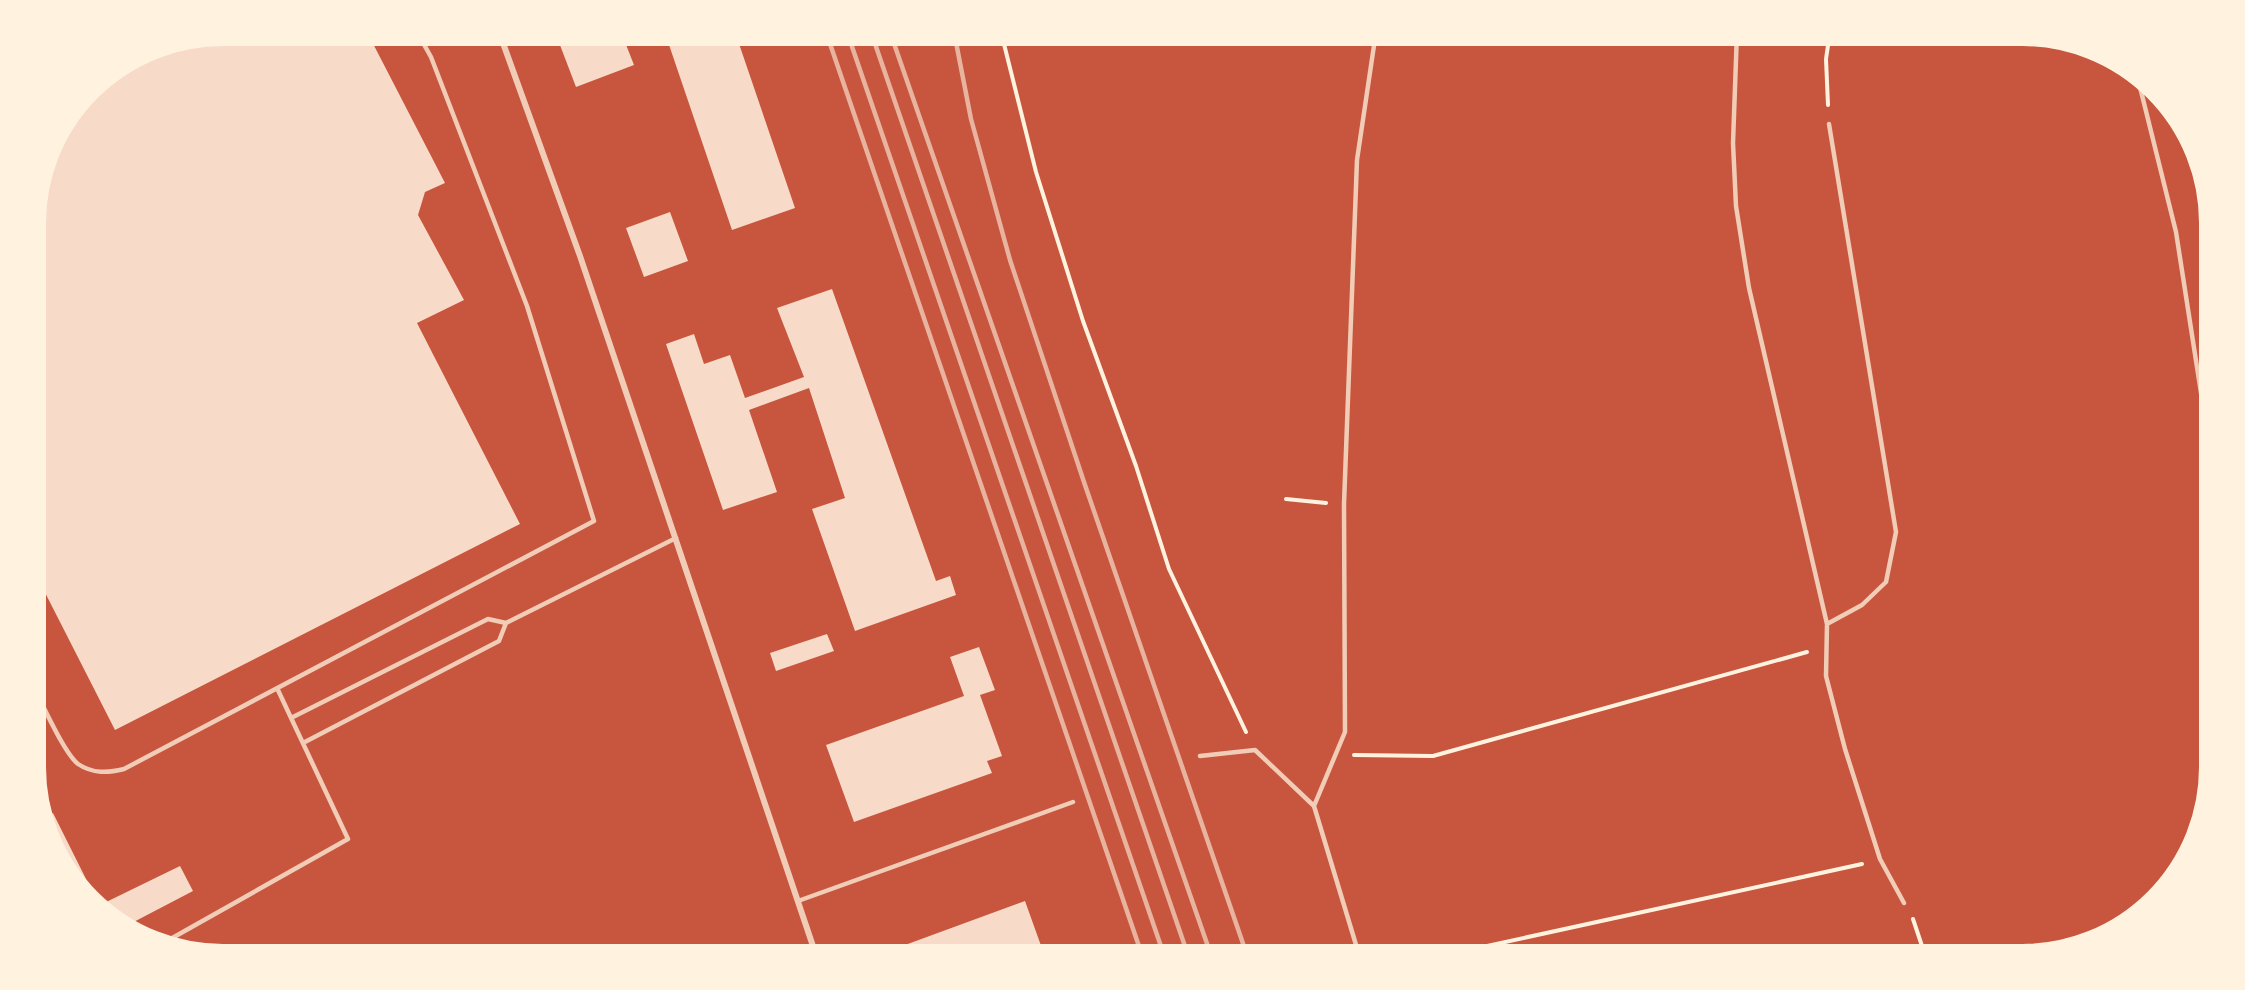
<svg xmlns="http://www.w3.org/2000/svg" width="2245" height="990" font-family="Karla,sans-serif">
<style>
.building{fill:#f7dbc8}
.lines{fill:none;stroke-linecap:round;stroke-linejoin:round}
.path{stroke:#fff3e0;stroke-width:4}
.service{stroke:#f1ccb7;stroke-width:4.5}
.minor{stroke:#f1ccb7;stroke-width:6}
.rail{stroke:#e9b49f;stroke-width:4.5}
.rim{fill:none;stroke:#fff3e0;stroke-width:8}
</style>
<rect width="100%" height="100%" fill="#c8553d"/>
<path class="building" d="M223 32H367L445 183 425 192 418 215 464 300 417 323 520 524 115 730 33 569 32 210 51 139 97 79 150 46Z
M555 32H621L634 65 576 87Z
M678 32H735L795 208 732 230 666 36Z
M670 212 688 261 644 277 626 228Z
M832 289 936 581 950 576 956 595 855 631 812 509 845 498 809 388 749 410 777 492 723 510 666 344 694 334 704 364 730 355 745 398 804 377 777 308Z
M827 634 834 651 776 671 770 653Z
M979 647 995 690 980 695 1002 756 987 761 992 773 854 822 826 745 964 696 950 657Z
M53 813 99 905 71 884 44 818Z
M180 866 193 891 126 926 100 905Z
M1025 901 1044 954 1034 958H909L905 945Z"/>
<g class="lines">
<path class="path" d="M1001 32 1036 172 1083 321 1136 466 1169 569 1246 732
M1828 105 1826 59 1830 32
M1286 499 1326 503
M1354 755 1433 756 1807 652
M1913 919 1926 958
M1432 958 1862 864"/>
<path class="service" d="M1737 32 1733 143 1736 206 1749 288 1827 624 1826 676 1845 749 1880 859 1904 903
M2138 79 2176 232 2213 470
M1827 624 1862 605 1886 582 1896 532 1829 124
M33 686C42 703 64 753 78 764 93 774 108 773 124 769L594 521 527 306 431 57 417 32
M291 718 488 619 506 623 676 538
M303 743 499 641 506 623
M1200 756 1255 750 1314 806 1360 958
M1314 806 1345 732 1344 504 1357 160 1376 32
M798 901 1073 802
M158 946 348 839 277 688"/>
<path class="minor" d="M499 32 580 256 817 958"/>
<path class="rail" d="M826 32 1143 958
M847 32 1165 958
M871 32 1189 958
M890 32 1212 958
M954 32 971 119 1010 260 1085 485 1248 958"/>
</g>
<path d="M0 0H2245V990H0ZM223 42H2022A181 181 0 0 1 2203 223V767A181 181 0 0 1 2022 948H223A181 181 0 0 1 42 767V223A181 181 0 0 1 223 42Z" fill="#fff3e0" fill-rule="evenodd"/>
<path class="rim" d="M223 42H2022A181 181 0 0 1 2203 223V767A181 181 0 0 1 2022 948H223A181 181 0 0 1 42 767V223A181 181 0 0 1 223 42Z"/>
</svg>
